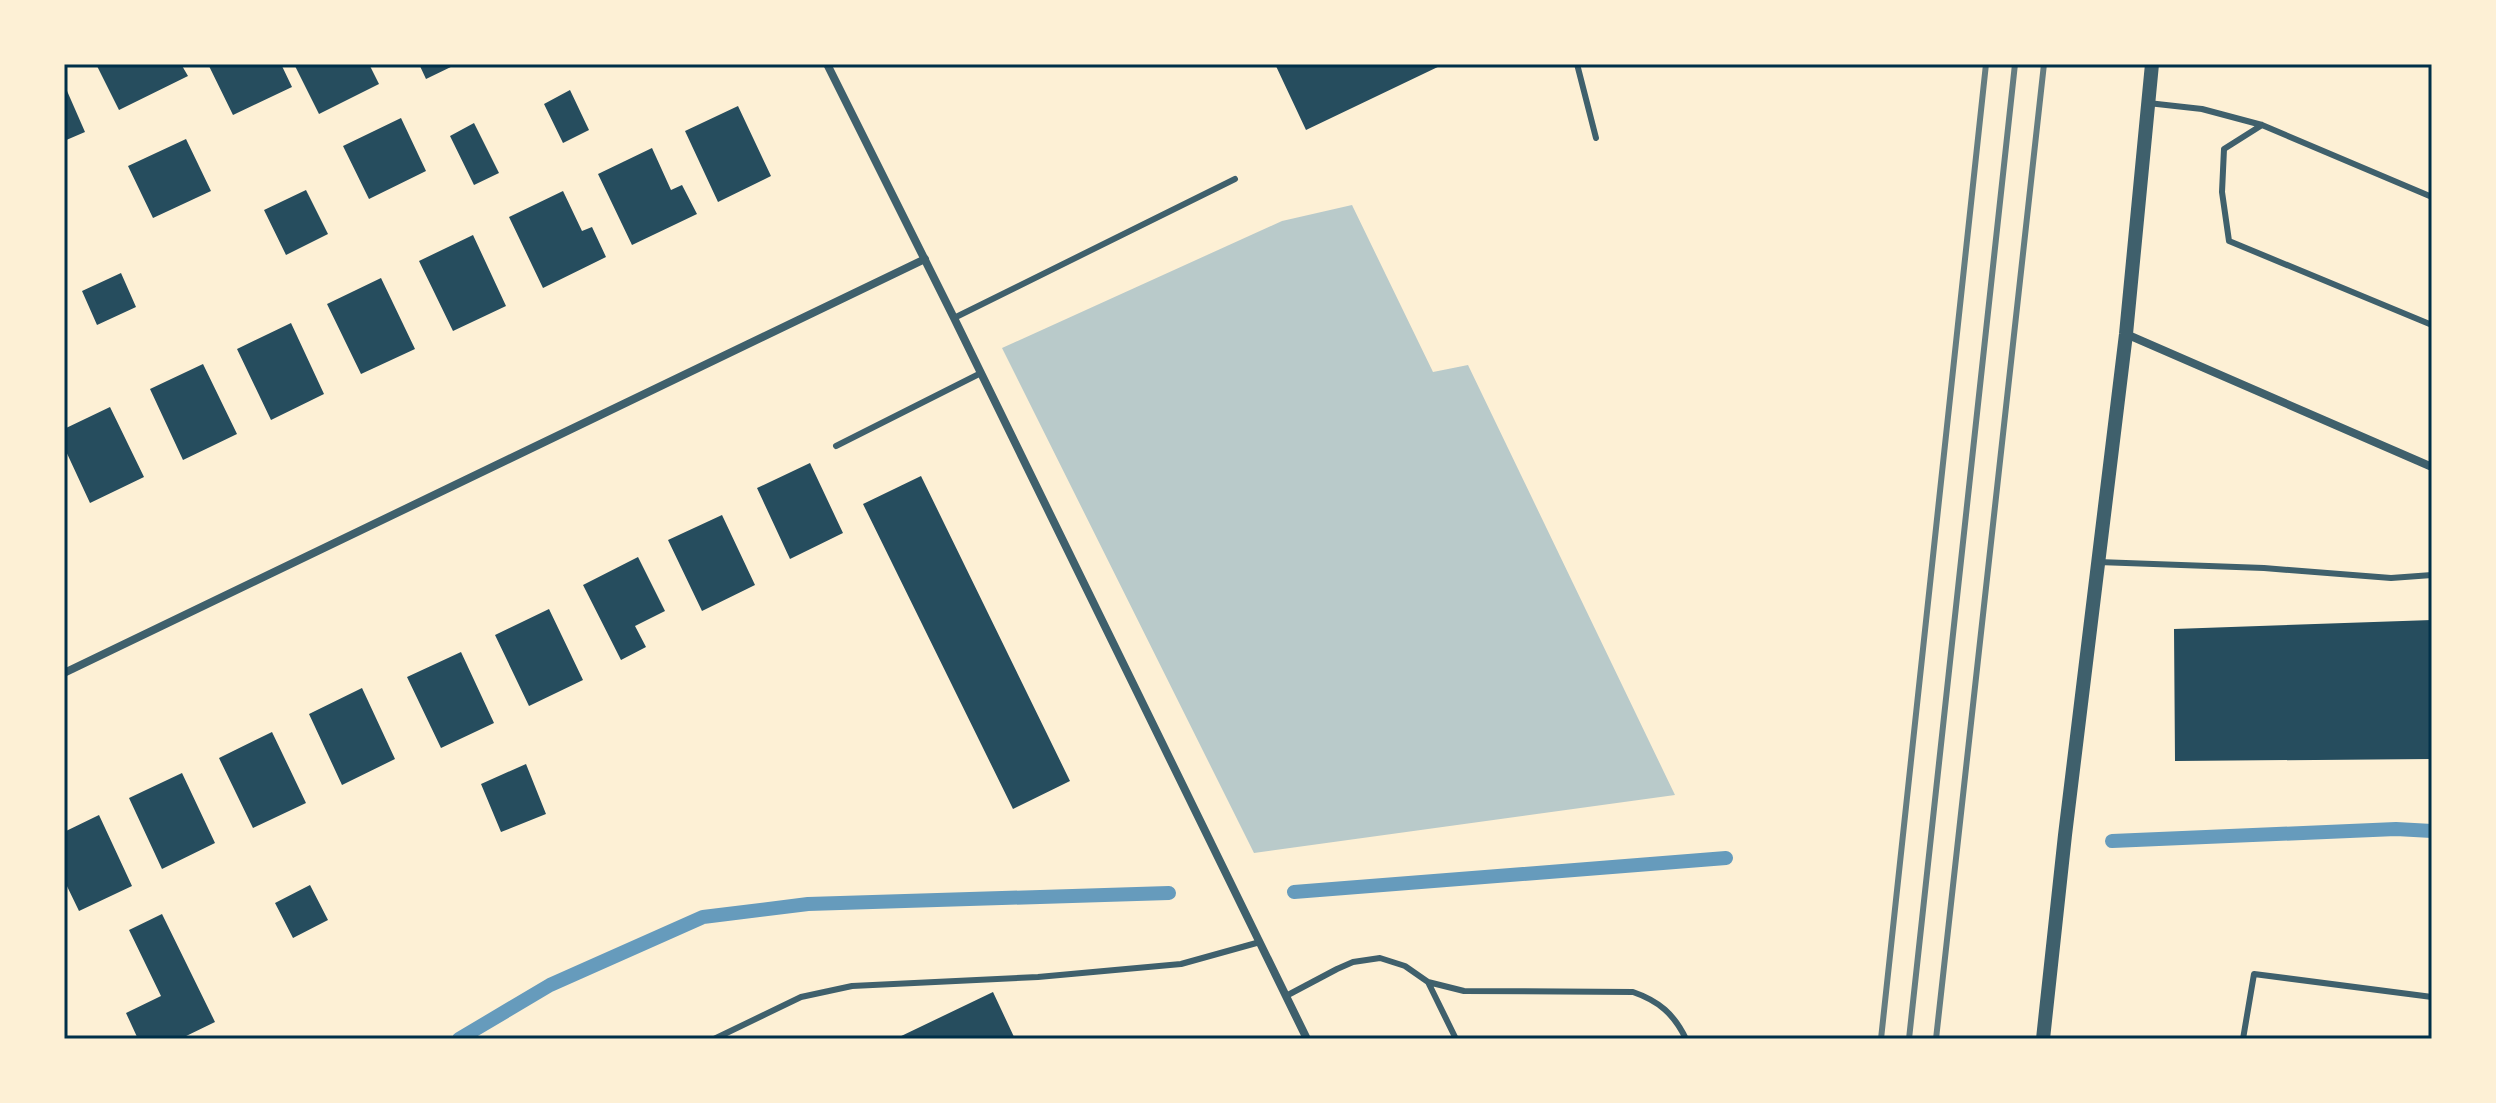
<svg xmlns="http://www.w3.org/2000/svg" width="2496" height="1103" font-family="Arial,sans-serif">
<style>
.green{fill:#b9caca}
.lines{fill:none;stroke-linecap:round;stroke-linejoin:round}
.stream{stroke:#669bbc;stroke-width:14}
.building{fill:#264d5e}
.service{stroke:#3f606c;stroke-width:6}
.minor{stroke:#3f606c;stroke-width:8}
.tertiary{stroke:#3f606c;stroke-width:14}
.rail{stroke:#657d81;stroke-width:6}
.neatline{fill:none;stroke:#003049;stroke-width:3}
</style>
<rect width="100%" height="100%" fill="#fdf0d5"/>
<path class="green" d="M1352 205 1433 372 1468 365 1675 795 1254 853 1002 348 1282 221Z"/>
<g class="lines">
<path class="stream" d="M2112 841 2396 829 2432 831
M1294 892 1726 858
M459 1039 550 985 703 917 808 904 1169 893"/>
</g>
<path class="building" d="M96 64H181L188 76 119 110Z
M208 64H281L292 87 233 115Z
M294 64H369L379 84 319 114Z
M419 64H457L426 79Z
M1275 64H1444L1306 130Z
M64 84 85 132 64 141Z
M570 90 589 130 563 143 544 104Z
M738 106 771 176 718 202 685 131Z
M401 118 426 171 369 199 343 146Z
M474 123 499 173 474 185 450 136Z
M186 139 211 191 153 218 128 166Z
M652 148 671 190 682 185 697 214 632 245 598 174Z
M306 190 328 234 286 255 264 210Z
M563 191 582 231 592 227 606 257 543 288 509 217Z
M473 235 506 306 453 331 419 261Z
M121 273 136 307 97 325 82 291Z
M381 278 415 349 361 374 327 304Z
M291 323 324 394 271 420 237 349Z
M203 364 237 434 183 460 150 389Z
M110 407 144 477 90 503 64 447V429Z
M810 463 843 533 790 559 757 488Z
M921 476 1070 781 1013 809 863 504Z
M722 515 755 585 702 611 668 540Z
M638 557 665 611 635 626 646 647 621 660 583 585Z
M549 609 583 680 529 706 495 635Z
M2432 620V759L2175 761 2174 629Z
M461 652 494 723 441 748 407 677Z
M362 688 395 759 342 785 309 714Z
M272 732 306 803 253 828 219 758Z
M526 764 546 814 501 832 481 784Z
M182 773 215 843 162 869 129 798Z
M99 815 132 886 79 911 64 880V832Z
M310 885 328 920 293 938 275 903Z
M162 914 215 1022 180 1039H138L126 1013 161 996 129 930Z
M993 992 1015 1039H895Z"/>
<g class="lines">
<path class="service" d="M1577 64 1596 138
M2148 103 2202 109 2262 125 2432 197
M2262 125 2224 149 2222 192 2229 241 2432 325
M954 318 1235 179
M836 446 981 373
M2098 562 2264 568 2391 578 2432 575
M1428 982 1456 1039
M1286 996 1337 969 1353 962 1380 958 1405 966 1428 982 1464 991 1633 992C1659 1001 1674 1014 1686 1039
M714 1039 801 997 852 986 1038 977 1181 964 1260 942
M2243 1039 2254 974 2432 997"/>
<path class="minor" d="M827 64 954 318 1307 1039
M2126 334 2432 467
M64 673 925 259"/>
<path class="tertiary" d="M2043 1039 2065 835 2126 334 2152 64"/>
<path class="rail" d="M1881 1039 1986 64
M1909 1039 2015 64
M1936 1039 2044 64"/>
</g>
<rect width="2496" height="1103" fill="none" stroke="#fdf0d5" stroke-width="132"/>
<rect x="66" y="66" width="2364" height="971" class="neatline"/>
</svg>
